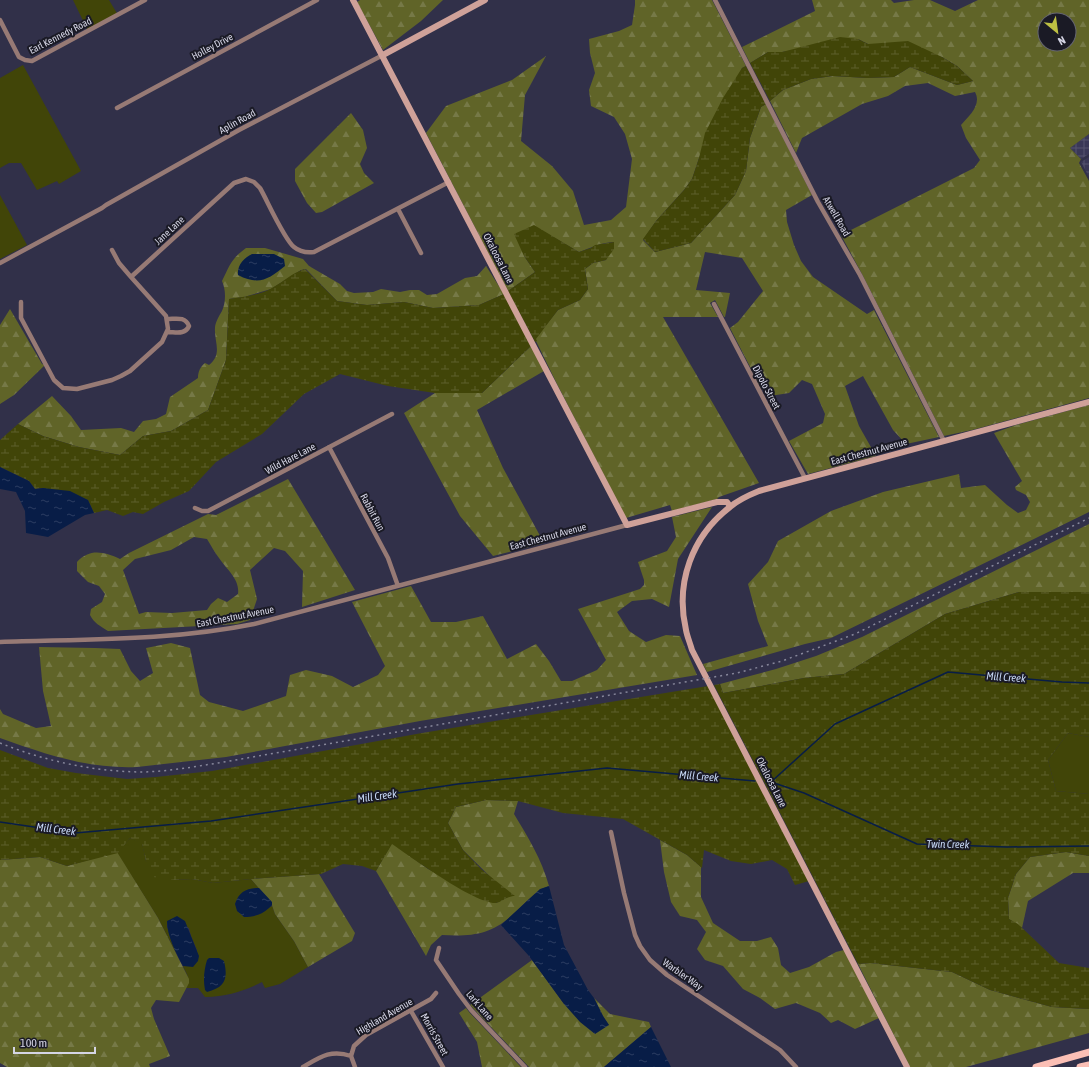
<svg xmlns="http://www.w3.org/2000/svg" width="1089" height="1067" font-family="'Asap Condensed',sans-serif">
<style>
.industrial{fill:url(#industrial-grid)}
.grass{fill:#414508}
.forest{fill:url(#forest-firs);fill-rule:evenodd}
.wetland{fill:url(#wetland-marsh)}
.water{fill:url(#water-ripples)}
.lines{fill:none;stroke-linecap:round;stroke-linejoin:round}
.stream{stroke:#081d47;stroke-width:1.5}
.street{stroke:#977a75;stroke-width:4.5}
.secondary{stroke:#cfa199;stroke-width:6}
.primary{stroke:#fbbfb5;stroke-width:7}
.rail{stroke:#87879b;stroke-width:1.5;stroke-dasharray:2 4;stroke-linecap:butt}
.labels{text-anchor:middle;stroke-width:4;stroke-linejoin:round;paint-order:stroke}
.street-label{font-size:10px;fill:#d5d5e5;stroke:#1a1a25}
.water-label{font-size:11px;font-style:italic;fill:#c8d9f7;stroke:#1a1a25}
</style>
<defs>
<pattern id="industrial-grid" width="8" height="8" patternUnits="userSpaceOnUse"><rect width="8" height="8" fill="#3a3857"/><path d="M0 4h8M4 0v8" fill="none" stroke="#56546f"/></pattern>
<pattern id="forest-firs" width="22" height="20" patternUnits="userSpaceOnUse"><rect width="22" height="20" fill="#606428"/><path d="M5 1l3.5 6h-7zM16 11l3.5 6h-7z" fill="#767947"/></pattern>
<pattern id="wetland-marsh" width="20" height="14" patternUnits="userSpaceOnUse"><rect width="20" height="14" fill="#414508"/><path d="M1 5h8M5 5V1M11 12h8M15 12V8" fill="none" stroke="#5c5f2c"/></pattern>
<pattern id="water-ripples" width="26" height="14" patternUnits="userSpaceOnUse"><rect width="26" height="14" fill="#081d47"/><path d="M2 4q2-2 4 0t4 0M15 11q2-2 4 0t4 0" fill="none" stroke="#2b3d61"/></pattern>
</defs>
<rect width="100%" height="100%" fill="#313049"/>
<path class="industrial" d="M1089 134V154L1081 159 1070 148Z
M1089 157V177L1081 162Z"/>
<path class="grass" d="M73 0H109L118 15 88 31Z
M23 65 81 171 59 184 57 181 37 190 21 163H9L0 168V78Z
M0 195 27 245 0 259Z
M1068 733 1089 737V794L1056 791 1048 760Z
M130 838 142 843 146 861 174 880 192 879 213 883 251 879 259 888H254L271 907 272 905 275 914 294 941 308 967 280 984 265 988 262 982C242 992 227 996 205 997L198 988H186C191 979 187 975 183 966H193L197 950 191 936 189 928 167 921V927L177 955 158 918 117 853Z"/>
<path class="forest" d="M360 0H443L421 21 383 50 357 2Z
M635 0H712L746 66 742 68 699 158 692 179 684 190 656 221 643 240 655 252 691 243 735 195 746 171 750 138 761 107 766 104 812 195 786 210 787 222 794 245 801 261 813 277 867 314 874 310 939 437 906 444 893 430 863 376 845 386 859 426 876 456 808 474 789 441 823 423 825 414 812 384 802 380 789 393 770 396 761 388 730 328 738 322 763 291 742 258 705 252 696 290 730 293 725 317H724L715 300 710 303 718 317H663L759 483 719 497 717 499 672 511 670 505 626 518 556 382 535 339 558 310 580 300 588 289 585 269 593 263 606 260 614 242C599 243 593 247 579 252L534 226 524 256 535 272 508 291 426 133 446 106 512 80 546 56 525 95 521 141 552 166 573 191 584 225 611 220 626 207 632 159 625 134 614 117 591 106 589 90 595 73 590 53 589 39 619 31 632 25 635 5Z
M812 0H891L894 3 914 0H930L955 11 978 0H1089V134L1070 148 1081 159 1079 163 1089 181V398L972 430 944 436 862 274 841 235 974 168 980 160 966 138 961 125C969 116 982 105 975 92L955 96 928 83 905 86 888 96 862 104 802 138 796 153 770 101 783 90 811 79 833 76 867 78 894 77 910 67 957 85 973 81 957 66 942 57 877 44H868L858 39 782 52H768L750 63 742 47 815 11ZM1045 20H1069V44H1045Z
M351 113 363 130 367 148 360 164 364 173 374 183 322 212 316 213 307 203 295 181V169Z
M246 248H265L303 259 309 266 340 284 347 291 354 293 373 292 381 289 400 292 410 290H419L427 295 437 294 465 278 477 276 486 266 504 294 479 305 433 308 404 302 367 305 337 301 306 269 301 270 271 289 244 297 229 299 226 360 208 410 171 431 143 436 120 455 79 447 43 436 18 424 52 396 71 416 81 430 121 428 134 432 143 421 156 419 166 414 170 397 198 378C198 372 200 367 205 363L209 365C223 354 214 342 215 328 215 323 219 316 222 311 226 302 226 290 222 281 230 265 231 259 246 248Z
M10 309 42 364 45 365 14 395 0 404V325Z
M531 346 544 371 477 410 503 468 544 543 493 556 460 516 404 413 435 393H482Z
M1089 405V512L831 638 805 644 707 672 703 664 768 646 758 621 748 584 768 562 778 541 831 511 883 492 959 474 961 488 985 485 1007 505 1018 513 1026 510 1030 502 1026 495 1016 490 1015 487 1022 481 994 433 1016 425Z
M288 479 355 590 302 607 303 571 285 551 274 548 250 570 257 599 250 620 237 624 108 631C100 626 94 623 90 615L91 609 102 602 105 594 99 586 88 582 77 571V562C90 548 104 552 120 559L129 553 208 514 216 515ZM194 537 207 539C211 545 214 552 219 558 227 570 240 579 238 594L227 602 218 598 211 604 207 610 172 613 146 612 139 614 123 570 135 559 171 550Z
M712 507 678 559 669 607 652 599 632 601 617 612 629 631 646 642 666 635 680 636 697 675 420 721 226 757 137 767C88 769 45 754 0 738V709L3 714 36 728 51 726 43 691 39 647 95 648 120 649 131 671 140 681 153 673 146 648 171 643 190 648 200 695 209 702 243 711 286 696 290 675 306 670 332 676 353 687 378 675 385 666 352 602 411 586 431 622H456L483 616 507 659 536 644 549 661 561 681H572L597 670 606 660 578 609 640 589 644 585V580L638 562 667 551 676 537 672 517Z
M1089 524V592H1019L945 614 844 674 804 678 723 693 720 684 776 669 816 656 862 637Z
M486 800 518 801 514 814C528 837 542 860 549 886 537 890 529 899 520 908 495 933 477 937 442 935L431 945 426 956 376 871 392 843 428 869 496 903 510 896 463 850 448 823 456 807Z
M660 840 687 855 701 867V897L713 923 740 941H757L771 937 778 948 781 965 790 973 809 967 836 952 844 950 879 1018 855 1029 838 1020 831 1023 820 1013 796 1003 775 1009 760 998 743 989 723 966 705 960 697 949 706 932 697 920 680 916 671 902 664 872Z
M117 852 158 918 189 979V983L179 1002 156 1000 151 1008 154 1019 170 1056 149 1064 150 1067H7L0 1063V860L40 857 67 866Z
M1066 852 1089 856V873H1073L1028 901 1022 928 1009 919 1008 898 1016 874 1030 857Z
M319 874 355 933 352 941 308 967 294 941 275 914 271 902 251 879Z
M532 960 564 1004 609 1025 603 1016 594 998 610 1014 649 1022 651 1027 604 1067H529L470 1005Z
M870 963 952 972 990 990 1052 1007 1089 1009V1033L966 1067H910L858 964Z
M466 1008 469 1012 521 1067H482L477 1042 459 1013Z"/>
<path class="wetland" d="M840 37 858 39 868 44 908 41 942 57 957 66 973 81 957 85 910 67 894 77 867 78 833 76 811 79 783 90 770 101 750 63 768 52H782Z
M746 66 766 104 761 107 750 138 746 171 735 195 691 243 655 252 643 239 656 221 684 190 692 179 699 158 705 133 723 98 742 68Z
M534 225 579 252 591 248 595 245 614 242V249L606 260 593 263 585 269 588 289 580 300 558 310 536 339 537 341 535 342 508 291 535 272 524 256 514 234Z
M305 269 337 301 367 305 404 302 433 308 479 305 504 294 531 346 482 393H435L388 386 340 374 304 394 262 434 216 462 189 491 164 502 143 514 133 512 123 516 107 510 94 513 88 500 43 488 35 489 29 481 0 467V440L18 424 43 436 79 447 120 455 143 436 171 431 208 410 226 360 229 299C243 297 260 295 272 288 283 282 293 272 305 269Z
M1019 592H1089V737L1068 733 1048 760 1056 791 1089 794V856L1066 852 1030 857 1016 874 1008 898 1009 919 1018 924 1059 963 1089 968V1009L1052 1007 990 990 952 972 870 963 858 964 714 685 720 684 723 693 804 678 844 674 945 614Z
M708 686 809 881 795 885 787 869 772 860 751 864 731 861 704 850 702 868 687 855 623 819 563 813 518 801 486 800 456 807 448 823 463 850 481 869 515 896C507 896 502 902 496 903 475 904 411 857 392 844L376 871 362 866 343 864 321 874 251 879 213 883 192 879 174 880 153 877 146 861 142 844 130 838 118 853 67 866 40 857 0 860V750L48 768 76 773 127 779 156 777 212 771 422 733Z"/>
<path class="water" d="M252 254H274L284 259 285 266C269 279 259 286 238 275 237 265 244 258 252 254Z
M0 467 29 481 35 489 43 488 70 491 88 500 94 513 85 515 48 537 26 533 25 511 16 492 0 489Z
M549 886 564 945 588 990 594 998 603 1016 609 1025 595 1034 580 1022 564 1004 529 956 501 925 540 889Z
M259 888 272 902V905C264 914 255 917 244 917L237 911 235 904C239 892 246 888 259 888Z
M177 916 185 921 199 956 198 961 193 967 183 966C176 953 167 936 167 921Z
M209 958H219L224 961C228 978 226 987 207 992L205 990C203 980 204 970 207 960Z
M651 1027 671 1067H604Z"/>
<g class="lines">
<path class="stream" d="M766 782H771L804 793 917 844 1007 847 1089 846
M771 782 835 724 948 672 1062 682 1089 683
M0 822 75 833 211 821 458 784 607 768 755 781"/>
<path class="street" d="M715 0 818 202 860 275 944 441
M0 20 19 57 25 60 32 61 145 0
M117 108 317 0
M398 209 421 253
M112 250 119 263 131 277
M0 263 102 208 106 205 239 130 383 55
M21 302V318L54 380 63 388 77 389 112 380 121 376 130 371 162 342 168 329 166 316 131 277 234 183 246 179 254 182 260 188C267 200 284 239 294 247 300 252 306 253 314 252L449 182
M714 304 805 478
M167 319C176 319 185 316 189 326 185 335 176 332 168 332
M329 447 388 558 398 586
M195 508 202 511H208L392 414
M0 642C85 639 170 641 254 624L627 525
M611 832 624 893 635 935 640 946 650 960 667 975 780 1050 796 1067
M439 948 436 960 459 994 471 1010 525 1067
M411 1011 443 1067
M351 1056 354 1046 366 1035 431 999 436 993
M351 1056 355 1067
M303 1067C320 1057 331 1049 351 1056"/>
<path class="secondary" d="M353 0 627 525 717 502H727L730 506
M383 55 485 0
M907 1067 692 650C690 643 687 636 686 630 675 583 692 536 730 507 738 500 749 495 759 491L1089 402"/>
<path class="primary" d="M1036 1067 1089 1052
M1080 1067 1089 1065"/>
<path class="rail" d="M0 743C45 761 91 771 139 772 166 772 192 767 218 763L737 673 782 661 855 634 1089 518"/>
</g>
<g class="labels">
<g class="street-label">
<text transform="translate(60 35) rotate(-27)" y="4">Earl Kennedy Road</text>
<text transform="translate(212 46) rotate(-28)" y="4">Holley Drive</text>
<text transform="translate(237 121) rotate(-29)" y="4">Aplin Road</text>
<text transform="translate(837 216) rotate(60)" y="4">Atwell Road</text>
<text transform="translate(169 230) rotate(-43)" y="4">Jane Lane</text>
<text transform="translate(499 258) rotate(63)" y="4">Okaloosa Lane</text>
<text transform="translate(767 387) rotate(62)" y="4">Dipolo Street</text>
<text transform="translate(869 451) rotate(-15)" y="4">East Chestnut Avenue</text>
<text transform="translate(290 458) rotate(-28)" y="4">Wild Hare Lane</text>
<text transform="translate(373 512) rotate(62)" y="4">Rabbit Run</text>
<text transform="translate(548 536) rotate(-15)" y="4">East Chestnut Avenue</text>
<text transform="translate(235 616) rotate(-11)" y="4">East Chestnut Avenue</text>
<text transform="translate(772 782) rotate(63)" y="4">Okaloosa Lane</text>
<text transform="translate(683 974) rotate(35)" y="4">Warbler Way</text>
<text transform="translate(480 1005) rotate(49)" y="4">Lark Lane</text>
<text transform="translate(384 1016) rotate(-30)" y="4">Highland Avenue</text>
<text transform="translate(435 1034) rotate(61)" y="4">Morris Street</text>
</g>
<g class="water-label">
<text transform="translate(1006 677) rotate(4)" y="4">Mill Creek</text>
<text transform="translate(699 776) rotate(5)" y="4">Mill Creek</text>
<text transform="translate(377 796) rotate(-8)" y="4">Mill Creek</text>
<text transform="translate(56 829) rotate(7)" y="4">Mill Creek</text>
<text transform="translate(948 844) rotate(1)" y="4">Twin Creek</text>
</g>
</g>
<g transform="translate(1057 32) rotate(151)"><circle r="19" fill="#1a1a25" stroke="#656572"/>
<path d="M0-3L7 15L0 10L-7 15Z" fill="#bdbf43"/>
<text y="-6" font-size="11" font-weight="bold" text-anchor="middle" fill="#d5d5e5">N</text>
</g>
<path d="M14 1047v6h81v-6" fill="none" stroke="#d5d5e5" stroke-width="2"/>
<text x="20" y="1047" font-size="12" fill="#d5d5e5" stroke="#1a1a25" stroke-width="3" paint-order="stroke">100 m</text>
</svg>
